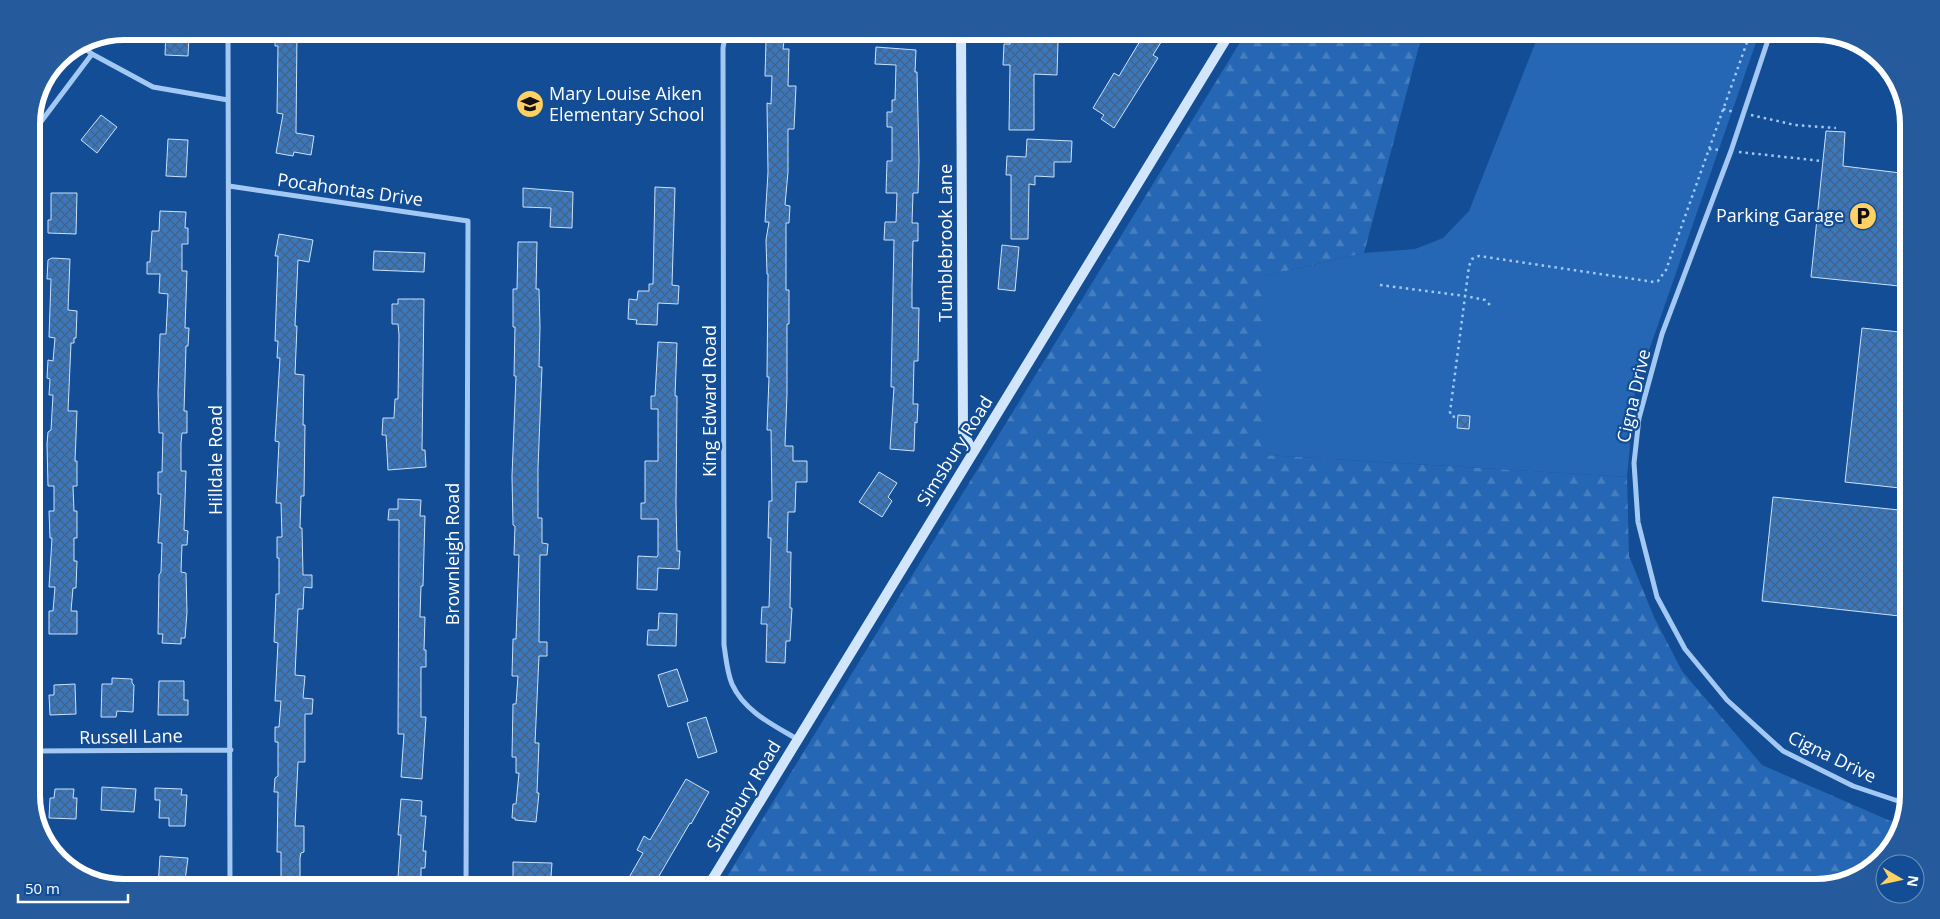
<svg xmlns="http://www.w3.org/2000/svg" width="1940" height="919" font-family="'Open Sans',sans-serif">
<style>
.green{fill:#2567b4}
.forest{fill:url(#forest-firs)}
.building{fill:url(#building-cross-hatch);stroke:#cae2fd}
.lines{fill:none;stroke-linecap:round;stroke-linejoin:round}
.path{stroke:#a2c8f3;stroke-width:2.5;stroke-dasharray:2.5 4;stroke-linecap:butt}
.street{stroke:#a2c8f3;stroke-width:5}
.secondary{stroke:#d1e5fc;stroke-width:10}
.labels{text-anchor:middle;stroke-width:4.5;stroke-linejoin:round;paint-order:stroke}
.poi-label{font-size:18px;fill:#fff;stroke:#124d95;text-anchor:start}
.street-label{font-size:18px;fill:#fff;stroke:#124d95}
.rim{fill:none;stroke:#fff;stroke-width:6}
</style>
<defs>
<pattern id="forest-firs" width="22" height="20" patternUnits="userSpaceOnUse" patternTransform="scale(1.25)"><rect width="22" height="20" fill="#2567b4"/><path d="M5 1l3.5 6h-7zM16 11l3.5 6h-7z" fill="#467ebf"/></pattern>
<pattern id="building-cross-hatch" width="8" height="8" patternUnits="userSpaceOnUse" patternTransform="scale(1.25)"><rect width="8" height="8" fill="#3b77bd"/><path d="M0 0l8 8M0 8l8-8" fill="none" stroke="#446284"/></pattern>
</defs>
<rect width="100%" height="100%" fill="#124d95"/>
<path class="green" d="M1540 31H1760L1635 391 1627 477 1265 455V276L1364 253 1415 249 1443 238 1469 211Z"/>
<path class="forest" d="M1247 31H1423L1364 253 1265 276V455L1627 477 1629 556 1654 617 1682 671 1762 765 1902 826V831L1868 872 1816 888H720Z"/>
<path class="building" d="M166 31H186V36H189L188 56 165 55Z
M275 31H297L296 133 314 136 311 155 294 152 293 156 276 153 283 114 277 113 278 46H275Z
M1010 31H1032V40L1058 41 1057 75 1034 74V130H1009L1010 65H1003L1004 44H1010Z
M1146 31H1149L1163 39 1153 55 1158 58 1114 128 1101 119 1104 115 1093 108 1114 73 1119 76Z
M766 40 784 41 783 49H789L788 86H796L794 129H788V172L785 205 790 206 789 223H786V290H789V324H787V394L785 446H793V461H807V482H796L795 512H788L787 552H791L790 608H792L790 641H786L785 663 766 662 767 624H761L762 607H769L771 538H768L769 501H772L771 430H767L769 377H767L768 274H767L766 240 769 222H765L768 172 767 103 771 104 772 76H765Z
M876 47 916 50 915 72H917L919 161 918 193H913L912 223H918V241H913L912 287V308H919L918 361H914L913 404H918L917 423 915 422 914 451 890 449 894 387H891L894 240H884L885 222H896L897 193H886L887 161H892V127H887V112H892V100H895L896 65 875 64Z
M101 115 117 127 97 153 81 140Z
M1826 131 1845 132 1843 166 1909 174V287L1811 277Z
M168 139 188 140 186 177 166 176Z
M1027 139 1072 141 1071 162H1054V177L1035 176V185L1029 184 1028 239H1011V175H1006L1007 156 1026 157Z
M655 187 675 188 672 285 679 286 678 304 658 303 657 325 636 324 637 320 628 319 629 299 637 300 638 291H649V284H653Z
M523 188 573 192 572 228 550 227 551 208 523 207Z
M51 193H77L76 234 48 233V220H51Z
M160 211 186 212 185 228H188V244H182V271H187L185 328H189L188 346H186L184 411H187V433H182L181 443V471H186L184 530 188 531 187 545H182L181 572 186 573 187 612 185 638H181V644L162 643 163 634H158L159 575 161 572 162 543H158L161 494H158V472H162L163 433H159L158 393 160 334H166L168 294 159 293 160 274H147V262H150L152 231H159Z
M279 234 313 240 309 262 298 260 295 326H297L295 374 304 375 303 425H305L304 496H301L300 528H302L303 575H312V588L304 587 303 609H298L295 675 305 676 303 698 313 699 312 714H305V762H298L295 826H304V852L301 853 300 858V888H281V852H277L278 792H274L275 778 278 776V742H275V727H279L281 701H275L278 643 274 642 276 594H279V558H277V537H282L281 503H276L279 442 275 441 280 358H277L278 341H275L278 256H275Z
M518 242H537L536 289H539L540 327 539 367H542L538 468V518H542V543L548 544 547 555H540L539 642H547V656H539L535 743H539L537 793H539L536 822 515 820V818H512L513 804H516L519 773H516V757H512L513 704H516L518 676H512L513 639H516L519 555H514L515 526 513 525 512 476 516 376H514L515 327H513V289H517Z
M1002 245 1019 247 1015 291 998 289Z
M374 251 425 253 424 272 373 270Z
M52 258 70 259 68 310 77 311 76 338H74V343H71L68 411H77L75 461H77V486H73L74 511H77V538H74V561H77L76 588H73L71 611H77V634H49V611H53L55 587H49L52 538H50L49 511H54V486H48L47 444 48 432 51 430 53 395H49L50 379 47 378 48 360 53 361 55 338 49 337 51 279H47L48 260Z
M398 299H424L422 450H425L426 467 388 470 386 435H382L383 418H394L395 399H398L399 335 398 324H392V304H398Z
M1862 328 1909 333V489L1845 482Z
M658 342 677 343 675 396H677L676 503 677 551H680L679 569 658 568 657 590 637 589 638 556 657 557 658 555V519H641V503H645V461H658V409H651V396H655Z
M1458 415 1470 416 1469 429 1457 428Z
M879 472 897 483 888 497 892 501 882 517 859 502Z
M1773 497 1909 511V617L1762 601Z
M398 499 421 500 420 516H425L423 586H421L420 617H425L424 650H426V667H421V717H426L422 779 401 777 404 734H398L399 520H388L389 509H398Z
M659 613 677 614 676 646 647 645 648 630H658Z
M677 669 688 701 668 707 658 675Z
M112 678 132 679V683L134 685 133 712 117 711 116 717H101L102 684H112Z
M159 681H184V700H188V715H158Z
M75 684 76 714 50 715 49 695H54V685Z
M706 717 717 752 698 758 687 723Z
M686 779 709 792 691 824 690 823 652 888H623L643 853 637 850 644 836 650 840Z
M102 787 136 789 134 812 101 810Z
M155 788 182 789 181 795H187L185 826H169V818H159L160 800H155Z
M55 789H74L73 798H77L76 819 49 818 50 798H54Z
M401 799 422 801 421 816H426L423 851H426L425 868H421V883L399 882V877H398L401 835H398Z
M160 856 188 858 184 888 158 887Z
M513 862 552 863 551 877H545V883H538V888H513Z"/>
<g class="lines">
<path class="path" d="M1723 109 1734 112
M1751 115 1795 125 1836 128
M1709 149 1721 150
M1739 152 1822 161
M1380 285 1465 296 1485 300 1491 306
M1455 417 1451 416 1450 412 1469 266 1472 259 1479 256 1654 282 1658 281 1666 270 1751 31"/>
<path class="street" d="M228 31 230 888
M726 31 723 48 724 645C726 658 727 672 732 684 744 711 773 725 797 739
M1771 31 1731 151 1662 334 1639 418 1634 463 1638 522 1657 597 1685 649 1727 700 1783 751 1853 786 1907 804
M79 44 92 54 153 87 228 100
M31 135 92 54
M229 186 468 221 466 888
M31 751 231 750"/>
<path class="secondary" d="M961 31 963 432 973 453
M707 888 1231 31"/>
</g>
<defs>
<g id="school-disc" transform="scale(1.4375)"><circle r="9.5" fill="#ffd064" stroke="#124d95"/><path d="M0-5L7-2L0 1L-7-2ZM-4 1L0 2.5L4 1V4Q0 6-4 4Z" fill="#111"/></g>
<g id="parking-disc" transform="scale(1.4375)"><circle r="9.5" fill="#ffd064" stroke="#124d95"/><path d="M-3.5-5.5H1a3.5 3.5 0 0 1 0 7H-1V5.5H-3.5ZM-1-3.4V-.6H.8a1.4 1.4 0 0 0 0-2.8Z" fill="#111"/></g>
</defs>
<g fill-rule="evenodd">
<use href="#school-disc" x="530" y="104"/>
<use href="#parking-disc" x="1863" y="216"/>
</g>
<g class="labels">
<g class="poi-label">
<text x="549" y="100">Mary Louise Aiken<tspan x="549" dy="21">Elementary School</tspan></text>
<text x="1844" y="222" text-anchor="end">Parking Garage</text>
</g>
<g class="street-label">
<text transform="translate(350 190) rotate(8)" y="6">Pocahontas Drive</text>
<text transform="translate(946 243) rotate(-90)" y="6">Tumblebrook Lane</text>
<text transform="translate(1634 396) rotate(-77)" y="6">Cigna Drive</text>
<text transform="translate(710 401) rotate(-90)" y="6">King Edward Road</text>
<text transform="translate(955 451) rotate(-58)" y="6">Simsbury Road</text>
<text transform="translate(216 460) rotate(-90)" y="6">Hilldale Road</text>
<text transform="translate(453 554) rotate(-90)" y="6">Brownleigh Road</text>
<text transform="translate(131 737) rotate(-1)" y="6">Russell Lane</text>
<text transform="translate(1832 757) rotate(26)" y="6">Cigna Drive</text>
<text transform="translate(744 796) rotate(-59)" y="6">Simsbury Road</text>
</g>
</g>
<path d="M0 0H1940V919H0ZM124 40H1816A84 84 0 0 1 1900 124V795A84 84 0 0 1 1816 879H124A84 84 0 0 1 40 795V124A84 84 0 0 1 124 40Z" fill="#255b9d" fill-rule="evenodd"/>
<path class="rim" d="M124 40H1816A84 84 0 0 1 1900 124V795A84 84 0 0 1 1816 879H124A84 84 0 0 1 40 795V124A84 84 0 0 1 124 40Z"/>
<g transform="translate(1900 879) rotate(99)"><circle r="24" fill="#124d95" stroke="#7194bf"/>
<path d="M0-4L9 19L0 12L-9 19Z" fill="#ffd064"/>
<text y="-8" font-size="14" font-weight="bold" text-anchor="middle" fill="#ffffff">N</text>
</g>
<path d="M18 894v8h110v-8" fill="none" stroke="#ffffff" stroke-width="2.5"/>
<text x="25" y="894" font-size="15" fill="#ffffff" stroke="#124d95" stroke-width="4" paint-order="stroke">50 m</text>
</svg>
